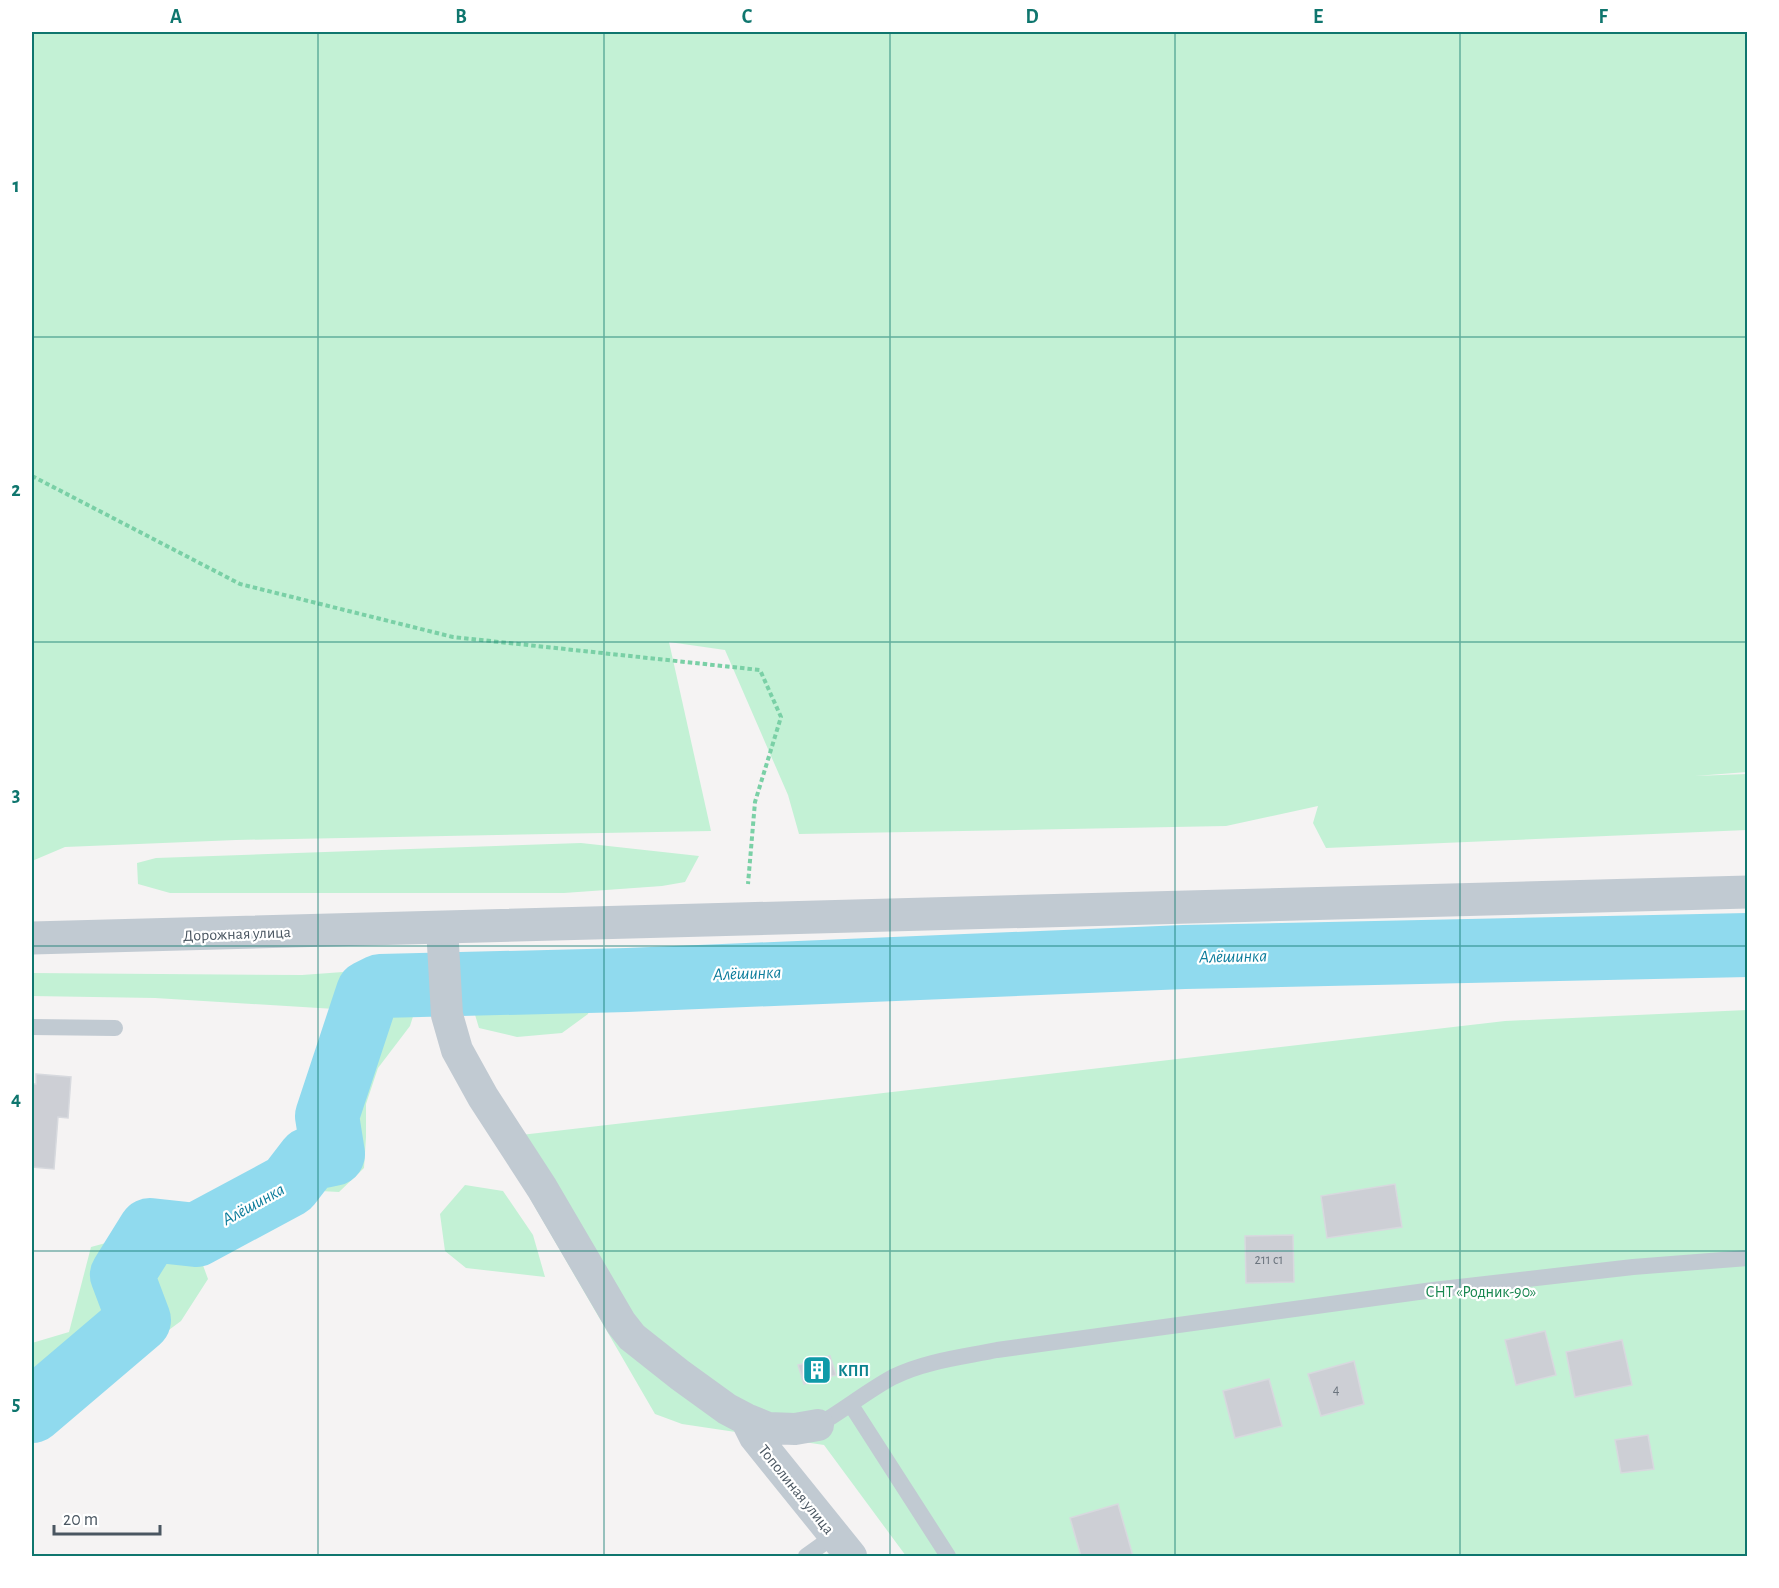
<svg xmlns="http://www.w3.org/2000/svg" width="1779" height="1588" font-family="'Alegreya Sans',sans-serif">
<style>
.green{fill:#c3f1d5}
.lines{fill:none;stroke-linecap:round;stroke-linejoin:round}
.river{stroke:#90daee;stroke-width:64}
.building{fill:#cdcfd5;stroke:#d7d9de;stroke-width:1.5}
.path{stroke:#7ad0a6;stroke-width:4;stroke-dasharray:4.5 3;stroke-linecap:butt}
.service{stroke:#c1cad2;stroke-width:16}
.minor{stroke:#c1cad2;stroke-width:32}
.tertiary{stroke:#c1cad2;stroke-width:33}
.grid{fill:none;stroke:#0f766e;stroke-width:1.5;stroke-opacity:0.55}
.labels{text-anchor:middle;stroke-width:4.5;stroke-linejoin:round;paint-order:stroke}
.number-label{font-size:14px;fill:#6b747e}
.street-label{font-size:16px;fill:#4a5661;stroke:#fff}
.park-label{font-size:16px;fill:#17864f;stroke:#fff}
.culture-label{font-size:16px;font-weight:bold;fill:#0d838f;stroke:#fff;text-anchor:start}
.water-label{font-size:18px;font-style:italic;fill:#0c7c9b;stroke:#fff}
.neatline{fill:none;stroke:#0f766e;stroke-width:2}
.grid-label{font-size:20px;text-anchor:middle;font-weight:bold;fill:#0f766e}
</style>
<rect width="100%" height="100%" fill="#f5f3f3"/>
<path class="green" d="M32 32H1747V772L1695 776 1747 774V830L1326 848 1313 823 1318 806 1226 826 799 834 788 795 725 650 669 642 711 831 236 840 65 847 32 861Z
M581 843 699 856 685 882 662 886 564 893H170L138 884 137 863 156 858Z
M470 965 553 970 568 978 595 989 588 1014 562 1033 517 1037 479 1028 470 998 463 983Z
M398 968 420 994 410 1026 378 1068 366 1104V1137L364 1168 339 1192 301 1190 302 1150 311 1071 335 1009 155 998 32 996V973L302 975Z
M1747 1010V1556H906L824 1445 682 1424 655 1414 495 1138 1505 1021Z
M465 1185 503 1191 533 1235 545 1277 466 1268 445 1251 440 1214Z
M150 1200 167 1204 185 1216 208 1279 181 1321 68 1405 32 1425V1343L69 1332 91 1247 113 1241 128 1210Z"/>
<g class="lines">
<path class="river" d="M32 1411 139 1320 122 1275 150 1230 196 1235 289 1185 309 1159 333 1154 327 1116 368 992 380 986 627 980 1184 957 1748 945"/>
</g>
<path class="building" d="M36 1074 71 1077 68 1118 58 1117 54 1169 32 1167V1084H36Z
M1395 1184 1402 1227 1327 1238 1321 1196Z
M1293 1235 1294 1282 1246 1283 1245 1236Z
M1545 1331 1556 1375 1516 1385 1505 1340Z
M1622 1340 1632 1385 1575 1397 1566 1352Z
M830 1356 836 1375 804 1384 798 1365Z
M1354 1361 1364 1404 1321 1416 1308 1374Z
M1269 1379 1282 1426 1235 1438 1223 1391Z
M1648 1435 1654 1469 1621 1473 1615 1440Z
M1118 1504 1133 1556H1081L1070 1518Z"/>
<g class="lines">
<path class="path" d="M32 476 240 584 453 637 760 670 781 717 755 802 748 884"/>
<path class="service" d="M32 1027 115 1028
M851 1405 948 1556
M818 1425C844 1410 867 1391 893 1377 925 1361 963 1357 997 1350L1433 1290 1633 1267 1748 1258
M806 1556 834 1536"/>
<path class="minor" d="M442 927 447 1015 457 1050 483 1097 542 1188 621 1323 632 1337 680 1375 727 1409 746 1419 768 1428 795 1429 818 1425
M746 1419 755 1437 851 1556"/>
<path class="tertiary" d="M32 938 1748 892"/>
</g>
<path class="grid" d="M318 32V1556M604 32V1556M890 32V1556M1175 32V1556M1460 32V1556M32 337H1748M32 642H1748M32 946H1748M32 1251H1748"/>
<defs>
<g id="building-square" transform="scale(1.5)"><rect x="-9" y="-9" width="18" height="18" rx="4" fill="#0f9aa8" stroke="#fff"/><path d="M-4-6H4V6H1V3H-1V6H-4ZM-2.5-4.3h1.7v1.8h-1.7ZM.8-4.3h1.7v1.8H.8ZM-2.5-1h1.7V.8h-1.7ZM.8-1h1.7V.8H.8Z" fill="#fff"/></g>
</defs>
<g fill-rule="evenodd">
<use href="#building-square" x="817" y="1370"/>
</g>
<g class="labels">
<g class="number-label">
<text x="1269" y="1264">211 с1</text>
<text x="1336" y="1394">4</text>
</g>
<g class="street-label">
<text transform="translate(237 933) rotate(-2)" y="6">Дорожная улица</text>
<text transform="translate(797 1489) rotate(51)" y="6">Тополиная улица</text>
</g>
<g class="park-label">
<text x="1481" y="1297">СНТ «Родник-90»</text>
</g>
<g class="culture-label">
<text x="838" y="1376">КПП</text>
</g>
<g class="water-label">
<text transform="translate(1233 956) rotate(-1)" y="6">Алёшинка</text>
<text transform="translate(747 973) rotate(-2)" y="6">Алёшинка</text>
<text transform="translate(253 1204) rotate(-29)" y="6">Алёшинка</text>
</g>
</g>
<rect width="1779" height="1588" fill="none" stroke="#ffffff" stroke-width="66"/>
<path d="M54 1525v9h106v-9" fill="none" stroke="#4a5661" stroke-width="3"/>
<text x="63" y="1525" font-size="18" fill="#4a5661" stroke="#ffffff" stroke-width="4.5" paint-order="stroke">20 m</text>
<rect x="33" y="33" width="1713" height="1522" class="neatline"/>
<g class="grid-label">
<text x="176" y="23">A</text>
<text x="461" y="23">B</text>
<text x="747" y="23">C</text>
<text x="1032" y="23">D</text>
<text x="1318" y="23">E</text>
<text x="1603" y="23">F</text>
<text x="16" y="192">1</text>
<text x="16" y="496">2</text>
<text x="16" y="801">3</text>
<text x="16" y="1105">4</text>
<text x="16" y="1410">5</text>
</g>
</svg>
